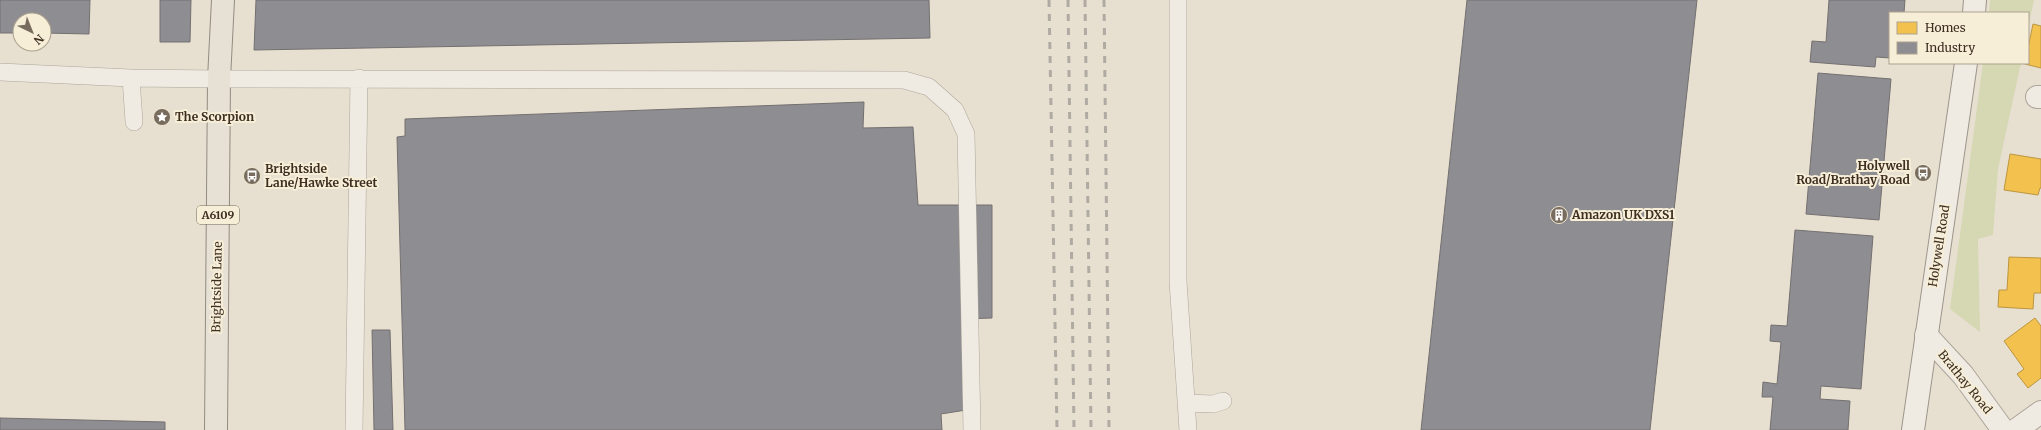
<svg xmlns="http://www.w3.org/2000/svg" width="2041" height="430" font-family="Merriweather,serif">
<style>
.green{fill:#d6d7b3}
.homes{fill:#f2c14e;stroke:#bc9540}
.industry{fill:#8d8d92;stroke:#757070}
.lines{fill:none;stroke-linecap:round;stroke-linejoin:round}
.service-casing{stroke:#ada599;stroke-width:18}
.minor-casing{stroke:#ada599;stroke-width:24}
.secondary-casing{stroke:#9c958a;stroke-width:24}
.primary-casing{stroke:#928b80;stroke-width:24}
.service{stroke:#efebe3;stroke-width:17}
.minor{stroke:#efebe3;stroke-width:22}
.secondary{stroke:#efebe3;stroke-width:22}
.primary{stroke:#e6e1d4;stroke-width:22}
.rail{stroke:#afaaa2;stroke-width:3;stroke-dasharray:7 7;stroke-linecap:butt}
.labels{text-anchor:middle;stroke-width:4;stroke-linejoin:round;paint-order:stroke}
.shield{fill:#f7eed8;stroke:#756857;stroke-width:1}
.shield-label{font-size:11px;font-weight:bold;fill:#3d2e20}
.poi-label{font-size:12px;font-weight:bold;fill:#3d2e20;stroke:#f7eed8;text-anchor:start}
.street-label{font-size:12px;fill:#3d2e20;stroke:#f7eed8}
</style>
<rect width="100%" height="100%" fill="#e7e0d1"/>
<path class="green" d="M1990 0H2034L2028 28V13H1989Z
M1983 63H2021L1998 169 1993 235 1978 239 1980 332 1950 309Z"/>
<path class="homes" d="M2033 24 2041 26V68L2025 64 2028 63V48Z
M2010 154 2041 159V188H2040L2038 195 2004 190Z
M2009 257 2041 258V293H2034L2033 309 1998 307 1999 290H2007Z
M2035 318 2041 326V378L2028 388 2017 374 2024 369 2004 341Z"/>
<path class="industry" d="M0 0H90L89 34 44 33V20H20V33H0Z
M160 0H191L190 42H160Z
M256 0H929L930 38 254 50Z
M1467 0H1697L1650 430H1421Z
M1829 0H1905L1904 13H1890V58L1876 57 1875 67 1810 62 1812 41 1826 42Z
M1818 73 1891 79 1879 220 1806 214Z
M864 102 863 128 913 127 918 205H992V318L962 319 966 410 941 414 942 430H405L397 137 405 136V119Z
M1795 230 1873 236 1861 389 1821 386 1820 399 1850 401 1848 430H1770L1773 397H1762L1763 382 1777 384 1781 342 1770 341 1771 325 1787 326Z
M372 330H390L393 430H374Z
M0 418 165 422V430H0Z"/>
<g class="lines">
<g class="service-casing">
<path id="service" d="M1178 0V281L1188 430
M0 72 131 78 219 79 904 80 929 87 955 110 966 134 972 430
M131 78 134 122
M1186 403 1213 404 1223 401
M354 430 359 78"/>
</g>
<g class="minor-casing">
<path id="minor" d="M2037 97H2041
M1926 335 1963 375 2003 430
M2016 430 2041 412"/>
</g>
<g class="secondary-casing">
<path id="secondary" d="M1974 13 1975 0
M1913 430 1966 63"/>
</g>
<g class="primary-casing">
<path id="primary" d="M216 430 219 79 223 0"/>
</g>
<use href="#service" class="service"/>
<use href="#minor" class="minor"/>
<use href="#secondary" class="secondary"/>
<use href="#primary" class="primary"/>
<path class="rail" d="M1049 0 1057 430
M1068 0 1074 430
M1085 0 1091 430
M1104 0 1109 430"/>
</g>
<defs>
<g id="sight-disc" transform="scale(0.9)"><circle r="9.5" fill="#786c5e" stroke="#f7eed8"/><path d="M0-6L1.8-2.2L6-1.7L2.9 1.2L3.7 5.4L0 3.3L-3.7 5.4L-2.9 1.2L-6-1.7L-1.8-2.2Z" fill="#fff"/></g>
<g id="bus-disc" transform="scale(0.9)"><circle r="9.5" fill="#786c5e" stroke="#f7eed8"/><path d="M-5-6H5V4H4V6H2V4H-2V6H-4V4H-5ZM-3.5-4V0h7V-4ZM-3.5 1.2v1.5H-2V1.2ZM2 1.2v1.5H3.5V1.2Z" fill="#fff"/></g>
<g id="building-disc" transform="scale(0.9)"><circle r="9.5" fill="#786c5e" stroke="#f7eed8"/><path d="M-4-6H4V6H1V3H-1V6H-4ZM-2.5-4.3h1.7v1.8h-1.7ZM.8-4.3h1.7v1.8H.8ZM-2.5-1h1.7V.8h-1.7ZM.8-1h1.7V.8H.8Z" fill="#fff"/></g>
</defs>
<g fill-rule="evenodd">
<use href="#sight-disc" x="162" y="117"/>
<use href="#bus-disc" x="1923" y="173"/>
<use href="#bus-disc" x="252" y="176"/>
<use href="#building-disc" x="1559" y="215"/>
</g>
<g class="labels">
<rect class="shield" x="197" y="206" width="42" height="18" rx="3"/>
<g class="shield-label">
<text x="218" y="219">A6109</text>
</g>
<g class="poi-label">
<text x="175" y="121">The Scorpion</text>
<text x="1910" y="170" text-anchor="end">Holywell<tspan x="1910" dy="14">Road/Brathay Road</tspan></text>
<text x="265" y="173">Brightside<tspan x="265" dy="14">Lane/Hawke Street</tspan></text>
<text x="1572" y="219">Amazon UK DXS1</text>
</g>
<g class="street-label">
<text transform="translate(1939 246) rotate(-81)" y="4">Holywell Road</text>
<text transform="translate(217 287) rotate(-89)" y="4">Brightside Lane</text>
<text transform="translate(1965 382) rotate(51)" y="4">Brathay Road</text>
</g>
</g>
<rect x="1889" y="12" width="140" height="52" fill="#f7eed8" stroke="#ada18e"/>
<rect x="1897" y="22" width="20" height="12" fill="#f2c14e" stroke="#ada18e"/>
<text x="1925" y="32" font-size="12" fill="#3d2e20">Homes</text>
<rect x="1897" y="42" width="20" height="12" fill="#8d8d92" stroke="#ada18e"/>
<text x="1925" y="52" font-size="12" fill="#3d2e20">Industry</text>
<g transform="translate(32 32) rotate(137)"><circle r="19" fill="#f7eed8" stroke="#ada18e"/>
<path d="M0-3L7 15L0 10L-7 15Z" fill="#786c5e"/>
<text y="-6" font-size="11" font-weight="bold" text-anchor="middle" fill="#3d2e20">N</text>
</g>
</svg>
